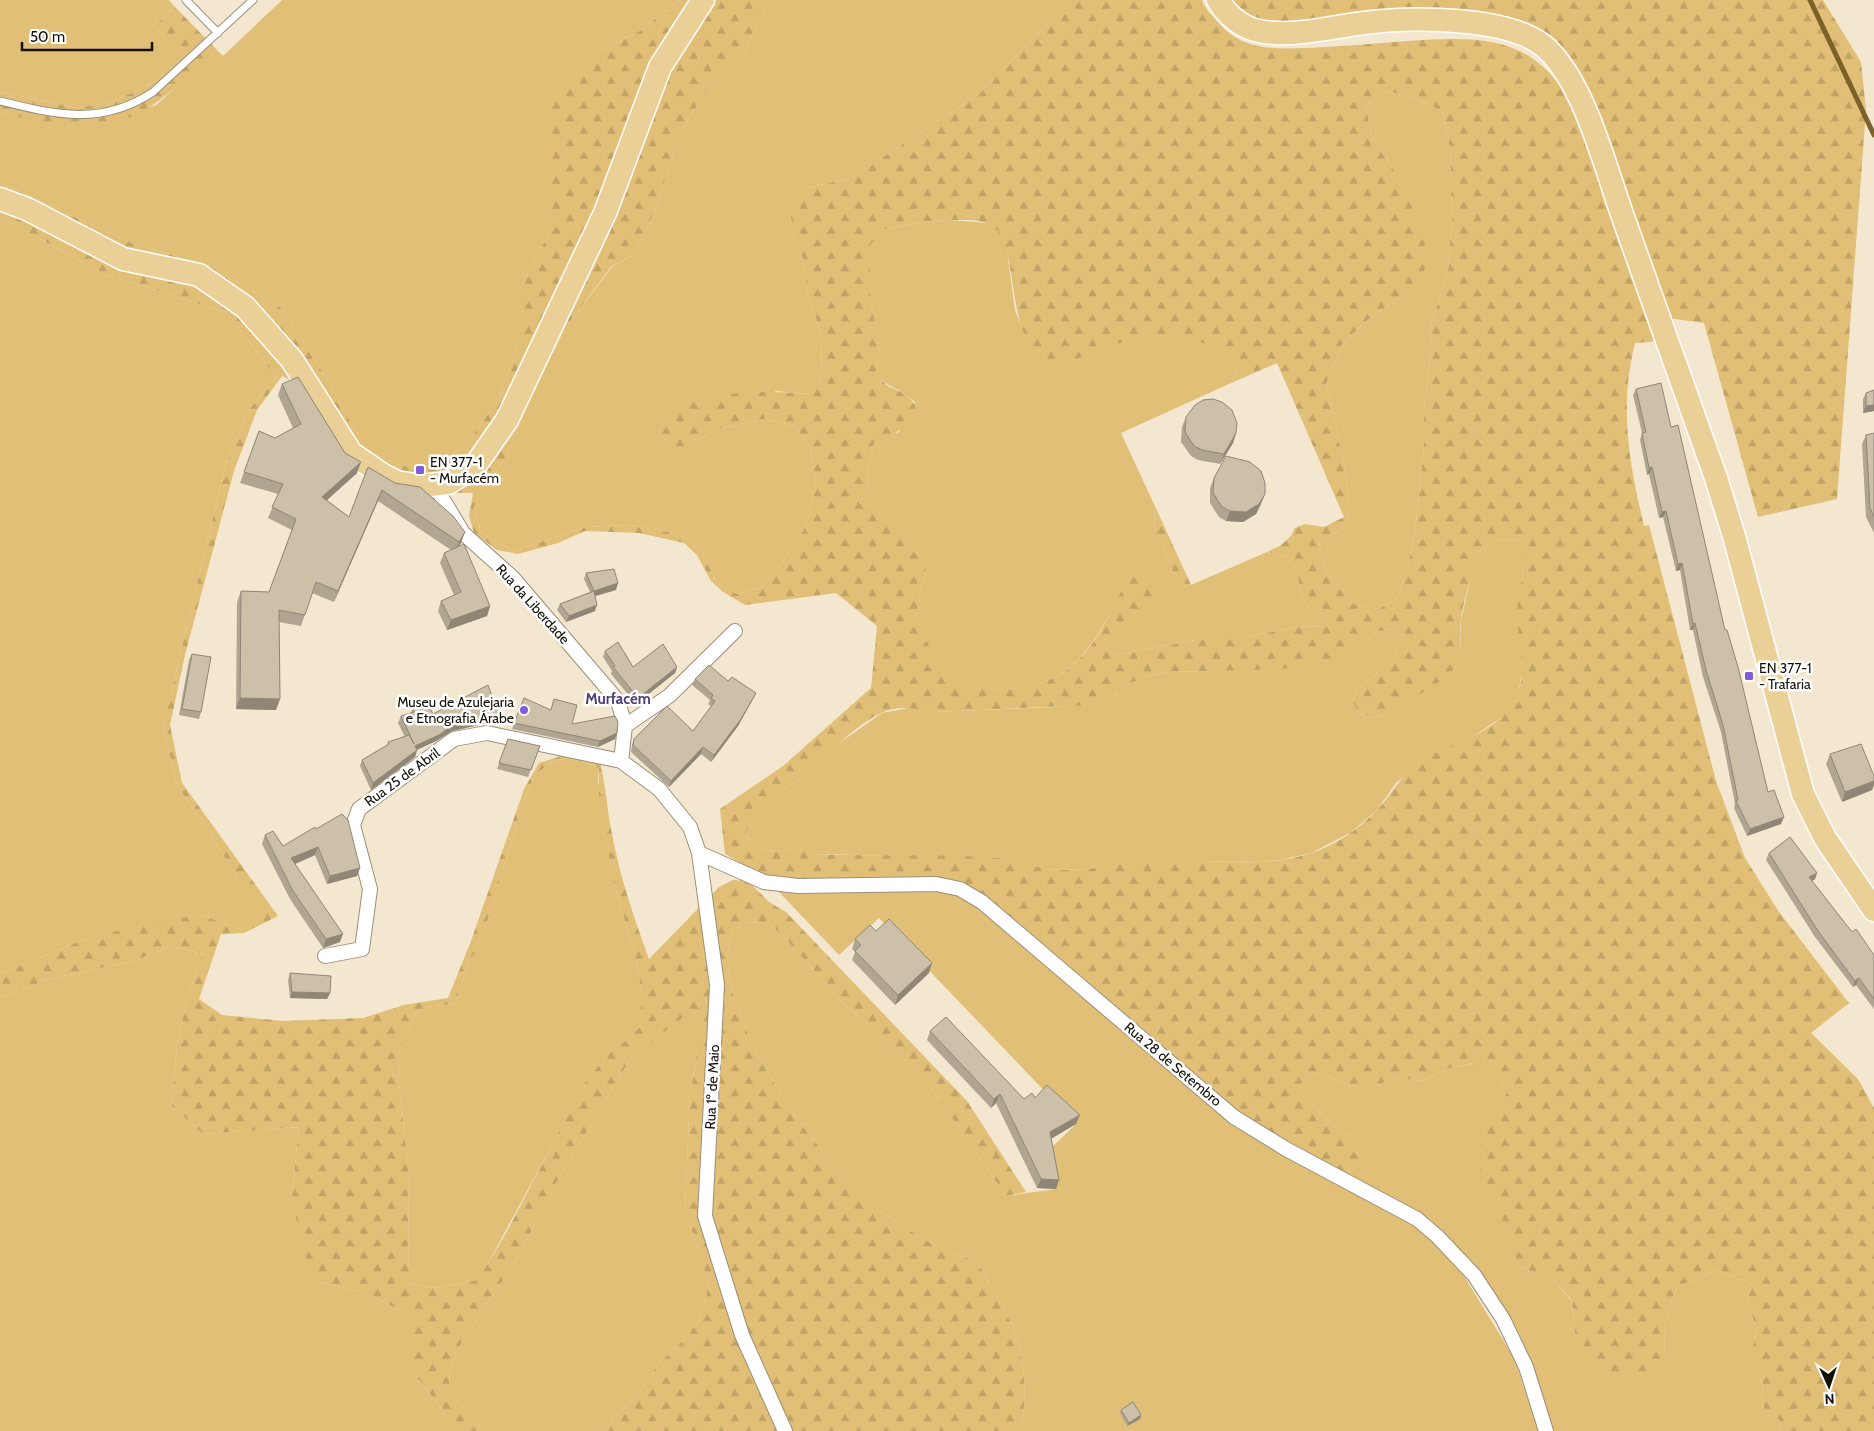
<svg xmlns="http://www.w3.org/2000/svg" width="1874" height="1431" font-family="Cabin,sans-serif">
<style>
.grass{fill:#e2bf77}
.forest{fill:url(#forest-firs);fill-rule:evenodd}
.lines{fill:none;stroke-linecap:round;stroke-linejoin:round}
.stream{stroke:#7c6128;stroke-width:5}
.service-casing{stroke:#9b8f79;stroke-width:9}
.minor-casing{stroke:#9b8f79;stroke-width:16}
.primary-casing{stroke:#fff;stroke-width:25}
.service{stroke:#fff;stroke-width:7}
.minor{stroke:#fff;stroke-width:14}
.primary{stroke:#ead097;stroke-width:22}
.wall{fill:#afa591}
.shaded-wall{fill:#8f8676}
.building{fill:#ccc0a9;stroke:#8f8676}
.poi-dot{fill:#805bd5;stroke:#fff;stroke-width:2}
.labels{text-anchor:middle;stroke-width:5;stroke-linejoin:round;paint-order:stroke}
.poi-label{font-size:14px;fill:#141008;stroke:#fff;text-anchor:start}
.street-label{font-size:14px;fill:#141008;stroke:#fff}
.neighbourhood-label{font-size:15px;font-weight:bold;fill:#4e3d7a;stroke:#fff}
</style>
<defs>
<pattern id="forest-firs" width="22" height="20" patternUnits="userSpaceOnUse" patternTransform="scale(1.25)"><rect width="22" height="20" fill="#e2bf77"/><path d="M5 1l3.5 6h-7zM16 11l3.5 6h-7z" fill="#c1a365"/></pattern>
</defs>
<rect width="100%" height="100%" fill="#f3e7cf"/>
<path class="grass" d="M0 0H169L175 7 153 26 181 53V59L151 84 111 102 77 108 0 92Z
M282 0H680L638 32 592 55 552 176 551 229 521 287V338L499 398 466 445 433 466H401L366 450 331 386 283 309 209 266 134 244 0 183V113L72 127 156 105 217 50 223 56Z
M771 0H1070L979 94 851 178 807 188 793 235 802 255 808 293 821 334 822 377 811 394 776 391 694 442 719 429 763 419 795 426 810 447 816 483 806 526 784 560 764 587 737 594 717 584 701 549 679 534 629 525 585 527 513 551 481 533 474 507 507 455 538 379 569 323 612 267 634 254 656 208 680 132 716 77 744 56 757 23Z
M1388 91 1422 101 1442 111 1450 148 1452 217 1448 272 1430 328 1431 349 1424 408V448L1415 531 1408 565 1398 597 1379 609 1353 604 1327 573 1319 543 1341 530 1350 509 1344 463 1326 384 1342 345 1365 322 1412 289 1395 173 1371 135 1366 106Z
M0 217 104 274 227 313 276 377 248 411 225 467 163 726 177 786 205 825 239 881 267 913 240 929 202 915 85 939 0 974Z
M949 220 988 223 1000 231 1006 244 1015 310 1025 335 1072 360C1104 348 1142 332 1177 336 1195 338 1215 346 1233 352 1239 364 1238 371 1231 383L1121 433 1154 504 1155 537 1162 545 1175 577 1182 586 1191 585 1267 552C1273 554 1282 555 1287 558 1307 573 1290 607 1326 619L1328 626 1299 627 1245 637H1212L1116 655 1106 650 1109 642 1131 624 1132 576C1120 592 1112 611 1101 629 1061 697 1015 693 945 684L917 619 921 588 926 574 888 521 879 517 871 506 859 503 869 486 867 474 874 443 884 436 899 432 915 402C903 391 889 387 877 376L879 339 870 299 869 245 881 230 921 222Z
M1503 539 1518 541 1524 555 1521 591 1522 673 1518 696 1507 714 1469 739 1426 758 1396 783 1377 810 1350 833 1311 853 1281 860 1257 862 1154 861 1092 869 1061 870 1038 868 1001 858 814 854C790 839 771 866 745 834L755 817 779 792 800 779 838 744 882 713 913 707 933 712 1054 707 1108 700 1125 686 1146 676 1167 672 1209 671 1347 655 1376 632 1391 629 1403 635C1393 666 1380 671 1356 689L1353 702 1359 714 1378 718 1444 678 1461 646V620L1473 568 1481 548Z
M565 758 587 762 599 768 598 780 614 884 637 962 641 991V1025L630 1038 608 1053 558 1134 487 1265 474 1281 434 1288 409 1284 408 1165 399 1083 398 1055 415 1013 432 1006 455 1004 469 960 479 947 524 800 535 775 550 763Z
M936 888 969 899 1231 1120 1415 1222 1453 1258 1514 1358 1539 1431H1021C1027 1399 1026 1354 1011 1323 1006 1312 999 1301 992 1290 988 1283 984 1270 978 1264 970 1257 953 1254 943 1249 922 1238 901 1226 882 1212 824 1168 701 1004 733 930L745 923 758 922 774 928 782 935 844 1004 914 1068 938 1098 1006 1196 1056 1189 1049 1150 1076 1124 879 918 839 955 779 892 812 894Z
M171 946 203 954 187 999 177 1044 172 1106 203 1134 299 1127 292 1195 316 1281 365 1293 410 1315V1368L450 1420V1431H0V998L49 979 134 961Z
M685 1015 699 1019 696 1062 690 1094 685 1210 708 1281 705 1304 699 1321 678 1346 659 1363 637 1397 616 1414 606 1431H479L475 1422 449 1389 450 1369 457 1350 518 1257 556 1183 632 1056Z
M1474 1063 1499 1075 1507 1093 1486 1127 1508 1205 1521 1267 1555 1281 1572 1302 1575 1335 1665 1359 1664 1325 1676 1288 1717 1270 1752 1283 1747 1300 1757 1330 1752 1357 1763 1387 1761 1397 1765 1411 1774 1412 1781 1423 1778 1431H1551C1533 1369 1514 1310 1470 1261 1461 1251 1451 1239 1440 1231 1411 1211 1379 1194 1349 1176L1353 1137C1327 1124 1314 1109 1301 1084L1316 1072 1345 1083 1357 1094 1394 1078 1422 1081 1447 1069Z"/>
<path class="forest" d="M680 0H771L757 23 744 56 716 77 680 132 656 208 634 254 611 267 569 323 538 379 507 455 474 507 481 533 513 551 585 527 629 525 679 534 701 549 717 584 737 594 764 587 784 560 806 526 816 483 810 447 795 426 763 419 719 429 694 442 680 447 656 441C659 430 663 417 673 411 709 390 771 390 811 394L822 377 821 334 808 293 802 255 793 235 790 207 807 188 851 178 979 94 1070 0H1202C1204 8 1212 15 1217 21 1242 51 1272 49 1308 48 1341 46 1374 44 1407 41 1484 36 1535 34 1576 111L1658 339 1651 342 1635 343C1619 408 1629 462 1644 526L1649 525 1716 781 1745 858 1779 912 1849 1003 1811 1033 1858 1079 1874 1108V1431H1778L1781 1423 1774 1412 1765 1411 1761 1397 1763 1386 1751 1357 1757 1330 1747 1300 1752 1283 1717 1270 1676 1288 1664 1325 1665 1359 1638 1377 1603 1370 1575 1335 1572 1301 1555 1281 1521 1267 1500 1226 1508 1205C1477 1192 1474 1155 1486 1127 1491 1115 1500 1104 1507 1093L1499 1075 1473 1063 1447 1069 1422 1081 1394 1078 1357 1094 1345 1083 1316 1072 1301 1084C1314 1109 1327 1124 1353 1137L1361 1158 1350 1165 1349 1176 1253 1124 974 891 765 877 725 854 720 809 783 766 871 688 877 626 836 593 745 605 723 592 711 581 697 555 684 543 639 533 585 531 558 543 518 554 497 550 474 533 469 516 473 493 405 492 298 384 282 376 257 410 234 471 185 655 170 725 182 783 278 916 244 933 221 934 199 999 222 1015 283 1021 363 1018 404 1005 448 998 471 941 524 789 539 763 561 756 600 762C606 786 607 810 612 834 620 877 634 918 649 959L719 887 733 880 748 881 769 902 786 912 967 1101 1026 1192 1006 1196 938 1098 914 1068 844 1004 782 935 774 928 758 922 745 923 733 930C701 1004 824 1168 882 1212 901 1226 922 1238 943 1249 953 1254 970 1257 978 1264 984 1271 988 1283 992 1290 999 1301 1006 1312 1011 1323 1026 1354 1027 1399 1021 1431H606L616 1414 637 1397 659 1363 678 1346 699 1321 705 1304 708 1281 685 1210 690 1094 696 1062 698 1019 685 1016 632 1056 556 1183 518 1257 457 1350 450 1369 449 1389 475 1422 479 1431H450V1420L410 1368V1315L365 1293 316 1281 301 1245 292 1195 299 1127 203 1134 172 1106 177 1044 187 999 203 954 171 946 134 961 49 979 0 998V974L85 939 159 921 202 915 240 929 266 913 239 881 205 825 177 786 163 726 225 467 248 411 276 377 227 313 104 274 0 217V183L134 244 209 266 283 309 331 386 366 450 401 466H433L466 445 499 398 521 338V287L551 229 550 104 592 55 638 32ZM1388 91 1422 101 1442 111 1450 148 1452 217 1448 272 1430 328 1431 349 1424 408V448L1415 531 1408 565 1398 597 1379 609 1353 604 1327 573 1319 543 1341 530 1350 509 1344 463 1326 384 1342 345 1365 322 1412 289 1429 263 1421 228 1410 203 1395 173 1371 135 1366 106ZM949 220C961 220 976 219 987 223 1023 235 1001 333 1045 362 1057 369 1097 351 1110 346 1162 330 1182 335 1232 352 1239 364 1238 371 1231 383L1277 363 1344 517 1324 527 1305 524 1295 528 1291 536 1280 546 1267 552C1273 554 1282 555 1287 558 1307 573 1290 607 1326 619L1328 626 1299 627 1245 637H1212L1116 655 1106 650C1111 639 1122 633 1131 624 1140 614 1148 603 1155 591L1139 570C1122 583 1114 607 1104 625 1064 696 1017 693 946 684L917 619 921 588 926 574 924 560 904 527 880 517 871 506 859 503 869 486 867 474 874 443 909 426 917 413C913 395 904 394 890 387 885 384 881 379 877 376L879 339 870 299V245L881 230 921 222ZM1503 539 1518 541C1529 568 1518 587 1517 614 1517 632 1522 651 1522 669 1522 726 1468 736 1428 757 1404 769 1394 792 1377 810 1359 829 1336 845 1311 853 1262 870 1206 858 1155 861 1124 862 1094 871 1063 870 1040 870 1021 860 999 858 938 853 875 857 814 854 790 839 771 866 745 834 754 818 765 805 779 793 785 787 794 784 801 778 826 757 851 728 881 713 898 705 916 708 933 712L1091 705 1108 700 1125 686 1146 676 1167 672 1281 669 1329 662 1347 655 1376 632 1391 629 1403 635C1393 666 1380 671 1356 689L1353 702 1359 714 1378 718C1396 707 1445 683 1455 667 1464 654 1459 633 1461 618 1465 594 1473 571 1481 548ZM565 758 587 762 599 768V799L614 884 637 962 641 991V1025L630 1038 608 1053 583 1086 506 1233 487 1265 474 1281 434 1288 409 1284 408 1165 399 1083 398 1055 415 1013 432 1006 455 1004 469 960 479 948 524 800 535 775 550 763Z
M1232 0H1823L1861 62 1866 110 1837 499 1758 517 1704 323 1667 318 1582 76 1558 44 1523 25 1290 26C1265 24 1247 23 1232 0Z
M175 7 217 50C171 91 139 130 72 127 49 126 23 117 0 113V92L77 108 111 102 151 84 181 59 180 53 153 26Z
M1154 504 1191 585 1181 586 1175 577 1162 545 1155 537Z"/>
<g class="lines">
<path class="stream" d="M1810 0 1874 135"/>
<g class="service-casing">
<path id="service" d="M186 0 218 33
M0 101C56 115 102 126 153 92L253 0"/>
</g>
<g class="minor-casing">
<path id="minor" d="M435 486 463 533 513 578 618 701 625 726
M621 761 625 726 669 696 735 631
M699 853 764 882 798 886 936 884 960 889 982 902 1234 1117 1286 1149 1417 1219 1437 1236 1474 1275 1503 1319 1526 1367 1546 1431
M325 956 362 949 370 889 353 825 359 809 454 739 487 733 621 761 659 789 690 827 699 853 717 985 705 1216 742 1335 785 1431"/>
</g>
<g class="primary-casing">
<path id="primary" d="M1218 0C1226 14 1240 26 1255 30 1290 39 1330 27 1364 23 1410 17 1511 16 1546 48 1585 84 1605 167 1623 217 1654 304 1685 391 1716 478L1734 536 1803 794 1825 838 1874 910
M0 199 27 209 123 259 199 275 245 307 292 360 351 453 383 475 397 482 421 486 448 483 466 472 477 463 507 420 605 213 660 67 703 0"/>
</g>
<use href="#service" class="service"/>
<use href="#minor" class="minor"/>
<use href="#primary" class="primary"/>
</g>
<path class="wall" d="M282 384 357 473 327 500 349 517 368 467 465 532 458 547 490 606 487 616 447 630 438 611 441 601 454 595 440 563 444 553 451 550 378 501 334 602 312 593 301 626 279 622 280 699 276 710 236 709 237 602 241 591 269 592 292 530 268 518 278 494 240 483 259 431 275 438 293 428 278 395Z
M1636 389 1671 427 1768 792 1781 824 1747 836 1734 808 1735 804 1721 732 1703 677 1693 630H1690L1680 570 1676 571 1663 517 1659 518 1649 474 1647 475 1640 440 1642 433 1633 395Z
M1874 390V411L1863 413V399L1866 393Z
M1186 417 1236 433 1233 443 1220 464 1198 460 1191 456 1181 442 1182 427Z
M1874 433V533L1866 517 1862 444 1866 435Z
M1214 478 1261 504 1256 514 1243 522 1226 521 1219 517 1210 503V488Z
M586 573 616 590 595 596V611L566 622 557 610 560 604 590 592 584 579Z
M605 651 633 667H677L675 673 636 704 611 674 612 671 603 657Z
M192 654 201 712 199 719 179 715 189 660Z
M695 679 728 681 753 699 738 726 711 762 701 754 669 787 631 752 632 745 634 739 693 731 711 706 708 704 710 700 692 685Z
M524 698 572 724 615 739 598 747 512 729Z
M413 708 433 714 497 721 452 731 436 741 417 750 415 757 371 790 360 766 362 760 387 745 388 742 405 737 398 723 401 716 411 713Z
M508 739 540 746 528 777 497 769Z
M1830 754 1872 790 1842 802 1826 764Z
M316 829 360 868 357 876 327 884 315 855 295 864 340 942 323 948 290 899 262 844 265 835 283 846Z
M1769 853 1817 873 1815 879 1812 881 1852 932 1874 955V1009L1856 985 1853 987 1815 937 1766 860Z
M876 931 929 973 895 1005 852 960 855 952 852 949 855 939Z
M290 973 330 993 327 999 290 998 288 980Z
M930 1031 1024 1099 1035 1098 1076 1124 1051 1139 1059 1180 1056 1189 1037 1188 996 1103 991 1108 927 1040Z
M1121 1410 1141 1415 1140 1419 1127 1426 1120 1413Z"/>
<path class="shaded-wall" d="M1874 405V411L1863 413 1866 406Z
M1236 433 1233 443 1220 464 1224 454Z
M361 462 357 473 318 508 322 497Z
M1652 467 1649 474 1647 475 1649 468Z
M382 490 378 501 334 602 338 591Z
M1265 494 1261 504 1256 514 1243 522 1226 521 1230 511Z
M1666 511 1663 517 1659 518 1662 512Z
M465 532 461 543 455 553 459 542Z
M1682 563 1680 570 1676 571 1678 564Z
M618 583 616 590 592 597 594 591Z
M597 605 595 611 566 622 569 616Z
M490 606 487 616 447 630 451 620Z
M1695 623 1693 630H1690L1693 624Z
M677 667 675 673 636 704 638 698Z
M756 693 753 699 738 726 711 762 714 755Z
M240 698 280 699 276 710 236 709Z
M499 715 497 721 452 731 436 741 412 752 415 746 454 724Z
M617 733 615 739 598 747 600 741Z
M703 747 701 754 669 787 671 781Z
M417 750 415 757 371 790 373 783Z
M1874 781V785L1872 790 1842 802 1845 792Z
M1784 817 1781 824 1747 836 1750 829Z
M318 847 315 855 288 867 291 858Z
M360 868 357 876 327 884 330 876Z
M1817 873 1815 879 1807 884 1809 877Z
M343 934 340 942 323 948 326 939Z
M932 963 929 973 895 1005 898 995Z
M1859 978 1856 985 1853 987 1855 981Z
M292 992 330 993 327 999 290 998Z
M1000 1094 996 1103 991 1108 994 1099Z
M1080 1115 1076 1124 1047 1141 1050 1132Z
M1041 1179 1059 1180 1056 1189 1037 1188Z
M1141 1415 1140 1419 1127 1426 1129 1423Z"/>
<path class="building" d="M298 377 345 453 361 462 322 497 349 517 368 467 395 483 420 487 453 516 465 532 459 542 382 490 338 591 316 582 305 615 279 610 280 699 240 698 241 591 269 592 296 519 272 507 283 484 244 472 259 431 275 438 301 424 282 384Z
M1661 383 1671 427 1678 425 1725 630H1727L1738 667 1768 792 1774 790 1784 817 1750 829 1736 801 1738 800 1723 725 1706 670 1695 623 1693 624 1682 563 1678 564 1666 511 1662 512 1652 467 1649 468 1642 433 1646 432 1636 389Z
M1874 390V405L1866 406V393Z
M1213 399 1222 402 1232 410 1237 423 1236 433 1224 454 1202 450 1194 446 1185 432 1186 417 1195 405 1203 400Z
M1874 433V517L1870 508 1866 435Z
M1226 456 1250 462 1261 471 1265 483V494L1259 504 1246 512 1230 511 1222 507 1213 493 1214 478Z
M464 544 490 606 451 620 441 601 461 592 444 553Z
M614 569 618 583 594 591 586 573Z
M594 591 597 605 569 616 560 604Z
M618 642 633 667 663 644 677 667 638 698 613 667 615 666 605 651Z
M192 654 211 657 201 712 182 709Z
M709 665 728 681 732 677 756 693 741 719 714 755 703 747 671 781 633 745 634 739 667 706 693 731 715 701 711 698 713 695 695 679Z
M488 685 499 715 454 724 439 735 415 746 417 750 373 783 362 760 389 744 388 742 409 735 414 744 401 716 414 712 413 708 426 700 433 714Z
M524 698 551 710 554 699 577 705 572 724 615 716 618 722 617 733 600 741 514 723Z
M508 739 540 746 531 770 499 763Z
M1861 744 1874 776V781L1845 792 1830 754Z
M342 814 348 820 360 868 330 876 318 847 291 858 343 934 326 939 293 891 265 835 273 831 283 846 315 827 316 829Z
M1790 837 1817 873 1809 877 1852 932 1856 929 1874 955V999L1859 978 1855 981 1818 931 1769 853Z
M889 919 932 963 898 995 855 951 861 945 855 939 870 925 876 931Z
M290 973 331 976 330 993 292 992Z
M946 1017 1024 1099 1032 1093 1035 1098 1047 1085 1080 1115 1050 1132 1059 1180 1041 1179 1000 1094 994 1099 930 1031Z
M1133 1402 1141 1415 1129 1423 1121 1410Z"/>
<g class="poi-dot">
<rect x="415" y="465" width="10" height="10" rx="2.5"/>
<rect x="1744" y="671" width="10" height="10" rx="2.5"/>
<circle cx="524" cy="710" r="5"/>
</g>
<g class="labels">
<g class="poi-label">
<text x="430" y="467">EN 377-1<tspan x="430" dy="16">- Murfacém</tspan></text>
<text x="1759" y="673">EN 377-1<tspan x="1759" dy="16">- Trafaria</tspan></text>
<text x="514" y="707" text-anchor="end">Museu de Azulejaria<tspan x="514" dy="16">e Etnografia Árabe</tspan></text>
</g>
<g class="street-label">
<text transform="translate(533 604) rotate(48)" y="5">Rua da Liberdade</text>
<text transform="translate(402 777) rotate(-36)" y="5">Rua 25 de Abril</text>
<text transform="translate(1173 1064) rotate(40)" y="5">Rua 28 de Setembro</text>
<text transform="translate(712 1087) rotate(-87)" y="5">Rua 1º de Maio</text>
</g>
<g class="neighbourhood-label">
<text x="618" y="704">Murfacém</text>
</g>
</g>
<g transform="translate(1829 1386) rotate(177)" stroke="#ffffff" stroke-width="4" paint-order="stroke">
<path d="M0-4L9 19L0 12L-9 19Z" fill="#141008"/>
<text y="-8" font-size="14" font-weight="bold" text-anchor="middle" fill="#141008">N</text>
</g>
<path d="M22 42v8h130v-8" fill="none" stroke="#141008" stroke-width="2.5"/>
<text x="30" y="42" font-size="15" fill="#141008" stroke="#ffffff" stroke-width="4" paint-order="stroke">50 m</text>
</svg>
